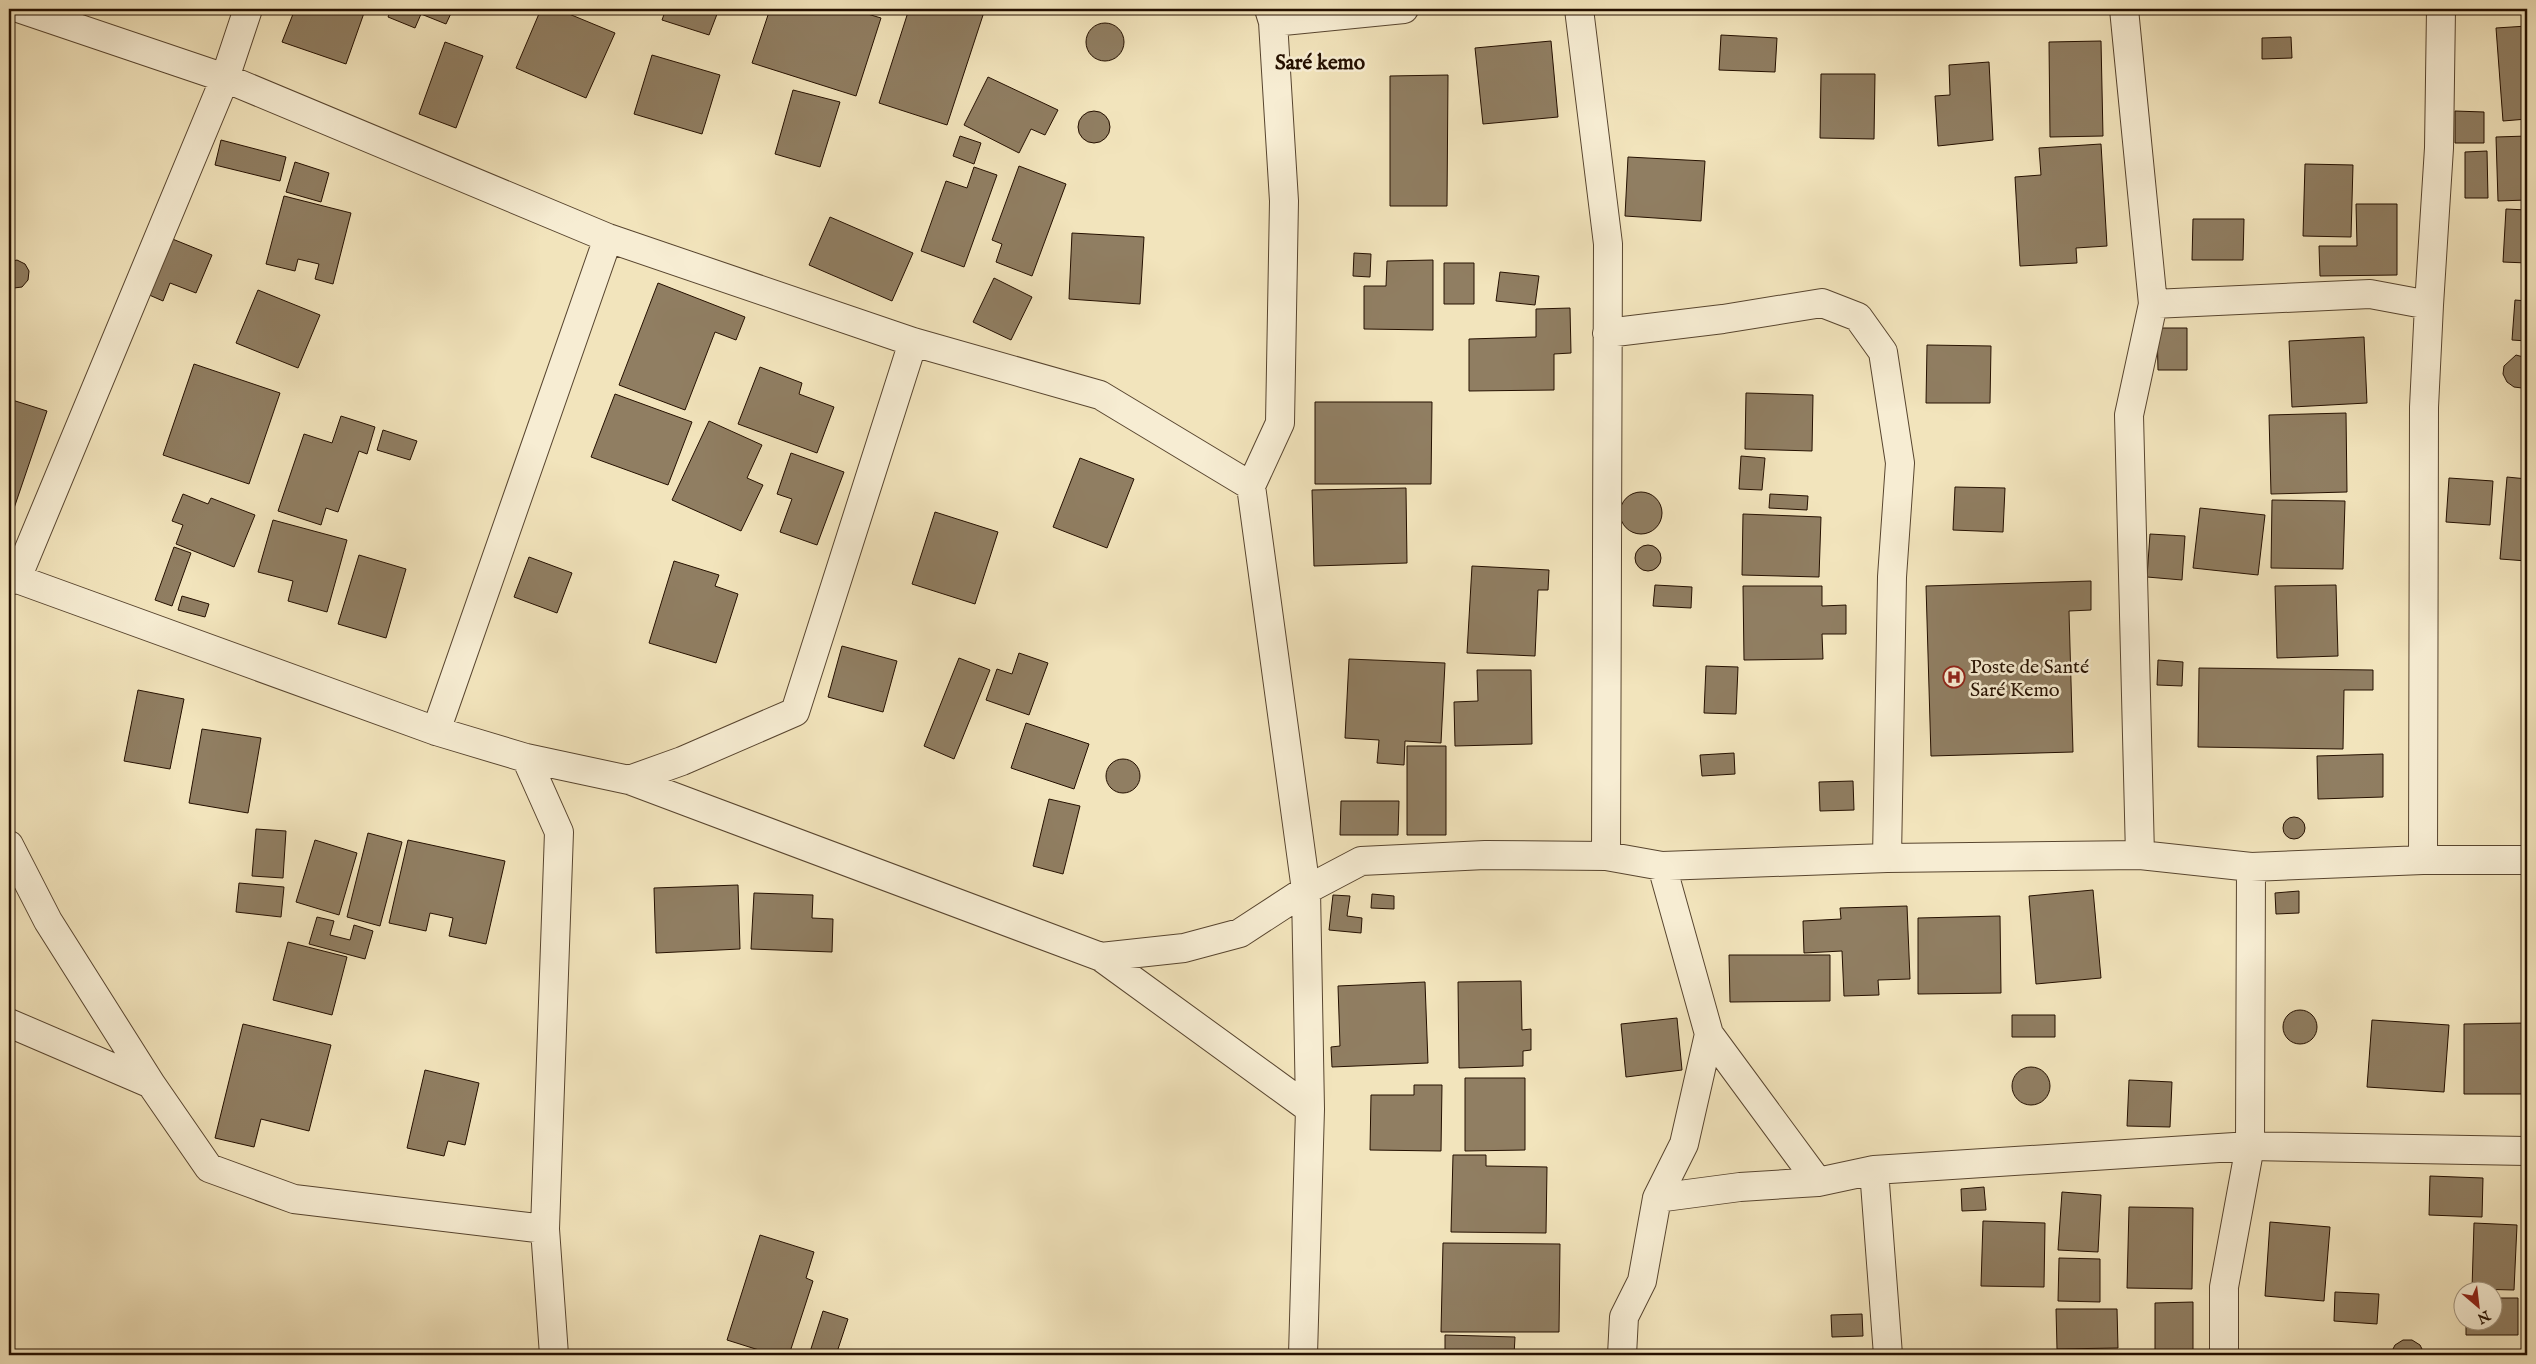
<svg xmlns="http://www.w3.org/2000/svg" width="2536" height="1364" font-family="'IM FELL English',serif">
<style>
.building{fill:#907e62;stroke:#251000}
.lines{fill:none;stroke-linecap:round;stroke-linejoin:round}
.minor-casing{stroke:#58452f;stroke-width:30}
.path{stroke:#251000;stroke-width:3;stroke-dasharray:4 2.5;stroke-linecap:butt}
.minor{stroke:#f7edd3;stroke-width:28}
.labels{text-anchor:middle;stroke-width:5;stroke-linejoin:round;paint-order:stroke}
.poi-label{font-size:20px;fill:#251000;stroke:#f7edd3;text-anchor:start}
.neighbourhood-label{font-size:21px;font-weight:bold;fill:#251000;stroke:#f7edd3}
</style>
<rect width="100%" height="100%" fill="#f2e4bc"/>
<filter id="stains"><feTurbulence type="fractalNoise" baseFrequency=".004" numOctaves="4"/><feColorMatrix values="0 0 0 0 .2 0 0 0 0 .09 0 0 0 0 .02 0 0 0 .5 -.17"/></filter>
<radialGradient id="worn" r=".72"><stop offset=".6" stop-color="#630" stop-opacity="0"/><stop offset="1" stop-color="#630" stop-opacity=".3"/></radialGradient>
<path class="building" d="M295 9H352L364 13 346 64 282 42Z
M391 9H453L446 24 421 14 415 28 388 17Z
M541 9H557L615 33 586 98 516 68Z
M666 9H719L709 35 662 20Z
M770 9H851L881 18 856 96 752 63Z
M909 9H985L947 125 879 103Z
M1086 42a19 19 0 1 1 38 0a19 19 0 1 1-38 0Z
M2527 26V119L2503 121 2496 28Z
M1721 35 1777 38 1775 72 1719 70Z
M2291 37 2292 58 2262 59V38Z
M1551 41 1558 117 1483 124 1475 48Z
M2101 41 2103 136 2050 137 2049 42Z
M445 42 483 56 456 128 419 114Z
M652 55 720 75 702 134 634 114Z
M1989 62 1993 140 1938 146 1935 96 1950 95 1949 65Z
M1821 74H1875L1874 139 1820 138Z
M1448 75 1447 206H1390V76Z
M988 77 1058 110 1045 135 1031 129 1019 153 964 125Z
M793 90 840 102 820 167 775 154Z
M2455 111 2484 112V143H2455Z
M1078 127a16 16 0 1 1 32 0a16 16 0 1 1-32 0Z
M960 136 981 143 974 164 953 156Z
M2527 136V200L2498 201 2496 137Z
M221 140 286 157 280 181 215 165Z
M2101 144 2107 246 2076 248 2077 263 2020 266 2015 177 2041 175 2039 148Z
M2487 151 2488 198H2465V152Z
M1628 157 1705 161 1701 221 1625 216Z
M295 162 329 173 321 202 286 192Z
M2305 164 2353 165 2351 237 2303 236Z
M1019 166 1066 184 1032 276 996 262 1002 244 992 240Z
M974 167 997 175 964 267 921 251 946 181 967 188Z
M284 196 351 213 333 284 315 279 319 264 298 259 295 271 266 264Z
M2356 204H2397V275L2320 276 2319 246H2357Z
M2506 209 2527 210V263L2503 262Z
M830 217 913 253 892 301 809 265Z
M2193 219H2244L2243 260H2192Z
M1072 233 1144 237 1140 304 1069 299Z
M170 238 212 255 196 293 170 283 163 301 147 294Z
M1354 253 1371 254 1370 277 1353 276Z
M17 260 25 264 29 271 28 280 22 287 14 288 9 286V262Z
M1433 260V330L1364 329V286H1386L1387 261Z
M1444 263H1474V304H1444Z
M1500 272 1539 276 1535 305 1496 301Z
M994 278 1032 297 1011 340 973 322Z
M658 283 745 317 736 340 715 332 685 410 619 385Z
M258 290 320 315 298 368 236 343Z
M2515 300 2527 301V341L2512 340Z
M1570 308 1571 353 1554 354V390L1469 391V339L1536 337V309Z
M2157 328H2187V370H2158Z
M2364 337 2367 403 2292 407 2289 341Z
M1927 345 1991 346 1990 403H1926Z
M2516 355 2527 358V385L2522 388 2514 387 2507 382 2503 374 2504 366Z
M194 364 280 393 249 484 163 455Z
M760 367 802 383 799 394 834 407 817 453 738 424Z
M1746 393 1813 395 1812 451 1745 449Z
M615 394 692 422 668 485 591 457Z
M9 399 47 411 9 523Z
M1315 402H1432L1431 484H1315Z
M2346 413 2347 492 2271 494 2269 415Z
M341 416 375 427 367 454 359 451 338 512 326 508 321 525 278 511 304 434 332 443Z
M709 421 762 445 747 478 763 485 741 531 672 500Z
M383 430 417 441 410 460 377 450Z
M791 453 844 472 817 545 780 532 792 499 777 494Z
M1741 456 1765 458 1762 490 1739 489Z
M1080 458 1134 479 1107 548 1053 527Z
M2507 477 2527 479V561L2500 559Z
M2449 478 2493 481 2490 525 2446 522Z
M1955 487 2005 488 2003 532 1953 530Z
M1406 488 1407 563 1314 566 1312 490Z
M1620 513a21 21 0 1 1 42 0a21 21 0 1 1-42 0Z
M183 494 208 504 211 498 255 515 234 567 176 544 183 525 172 521Z
M1770 494 1808 496 1807 510 1769 508Z
M2272 500 2345 501 2343 569 2271 568Z
M2200 508 2265 515 2258 575 2193 568Z
M935 512 998 532 975 604 912 584Z
M1743 514 1821 517 1819 577 1742 575Z
M273 520 347 540 327 612 288 601 293 581 258 572Z
M2150 534 2185 536 2182 580 2147 577Z
M1635 558a13 13 0 1 1 26 0a13 13 0 1 1-26 0Z
M174 547 191 553 172 606 155 600Z
M359 555 406 569 386 638 338 624Z
M529 557 572 573 557 613 514 597Z
M674 561 719 575 715 586 738 594 716 663 649 643Z
M1472 566 1549 570 1548 590H1538L1535 656 1467 653Z
M2091 581V610L2069 611 2073 752 1931 756 1926 586Z
M1655 585 1692 587 1691 608 1653 606Z
M2336 585 2338 656 2277 658 2275 586Z
M1743 586H1822V606L1846 605V634H1822L1823 659 1744 660Z
M182 596 209 604 205 617 178 610Z
M842 646 897 661 883 712 828 697Z
M1019 653 1048 663 1029 715 986 700 997 669 1012 674Z
M959 658 990 670 954 759 924 746Z
M1349 659 1445 663 1441 743 1405 741 1404 765 1377 763 1379 740 1345 738Z
M2158 660 2183 662 2182 686 2157 685Z
M1706 666 1738 667 1736 714 1704 713Z
M2199 668 2373 670V690H2344L2343 749 2198 747Z
M1477 670H1531L1532 744 1455 746 1454 702 1478 701Z
M138 690 184 699 170 769 124 761Z
M1026 723 1089 744 1074 789 1011 768Z
M202 729 261 738 248 813 189 803Z
M1407 746H1446V835H1407Z
M1734 753 1735 774 1702 776 1700 755Z
M2383 754V797L2318 799 2317 756Z
M1106 776a17 17 0 1 1 34 0a17 17 0 1 1-34 0Z
M1853 781 1854 810 1820 811 1819 782Z
M1049 799 1080 806 1063 874 1033 866Z
M1341 801H1399L1398 835H1340Z
M2283 828a11 11 0 1 1 22 0a11 11 0 1 1-22 0Z
M256 829 286 831 283 878 252 876Z
M368 833 402 842 380 926 347 917Z
M315 840 357 853 339 915 296 902Z
M408 840 505 861 486 944 449 936 453 918 430 913 426 931 389 923Z
M239 883 284 887 281 917 236 912Z
M738 885 740 949 656 953 654 888Z
M2093 890 2101 978 2036 984 2029 896Z
M2299 891V913L2276 914 2275 893Z
M754 893 813 895 812 918 833 919 832 952 751 949Z
M1372 894 1394 896V909L1371 908Z
M1333 895 1350 896 1347 916 1362 918 1361 933 1329 930Z
M1907 906 1910 979 1878 980 1879 995 1844 996 1842 951 1804 953 1803 921 1841 919 1840 908Z
M2000 916 2001 993 1918 994V918Z
M317 917 334 921 330 935 350 940 354 925 373 931 365 959 309 944Z
M288 942 347 957 332 1015 273 1000Z
M1729 955H1830V1001L1730 1002Z
M1521 981 1522 1030 1531 1029V1050L1523 1051V1066L1459 1068 1458 982Z
M1425 982 1428 1063 1332 1067 1331 1047 1340 1046 1338 986Z
M2283 1027a17 17 0 1 1 34 0a17 17 0 1 1-34 0Z
M2012 1015H2055V1037H2012Z
M1677 1018 1682 1070 1626 1077 1621 1024Z
M2372 1020 2449 1025 2444 1092 2367 1087Z
M2527 1023V1094H2464V1024Z
M243 1024 331 1045 309 1131 261 1119 254 1147 215 1138Z
M2012 1086a19 19 0 1 1 38 0a19 19 0 1 1-38 0Z
M425 1070 479 1083 465 1145 448 1141 444 1156 407 1148Z
M1465 1078H1525V1150L1465 1151Z
M2129 1080 2172 1082 2170 1127 2127 1126Z
M1414 1085H1442L1441 1151 1370 1150 1371 1095H1414Z
M1453 1155H1486V1166L1547 1167 1546 1233 1451 1232Z
M2430 1176 2483 1178 2482 1217 2429 1215Z
M1984 1187 1986 1210 1962 1211 1961 1189Z
M2062 1192 2101 1195 2098 1252 2058 1250Z
M2129 1207 2193 1208 2192 1289 2127 1288Z
M1983 1221 2045 1223 2044 1287 1981 1286Z
M2270 1222 2330 1227 2324 1301 2265 1296Z
M2474 1223 2517 1225 2514 1290 2472 1289Z
M760 1235 814 1252 806 1278 813 1281 789 1355H760L762 1351 727 1340Z
M1443 1243 1560 1244 1559 1332H1441Z
M2059 1258 2100 1259V1302L2058 1301Z
M2335 1292 2379 1294 2377 1324 2334 1321Z
M2494 1298H2518V1335H2466V1322H2494Z
M2193 1302V1355H2164V1352H2155V1303Z
M2056 1309H2117L2118 1348 2057 1349Z
M823 1311 848 1319 836 1355H809Z
M1862 1314 1863 1336 1832 1337 1831 1315Z
M1445 1335 1515 1337 1514 1355H1445Z
M2403 1340H2412L2420 1345 2425 1355H2390L2395 1345Z"/>
<g class="lines">
<g class="minor-casing">
<path id="minor" d="M21 9 225 78 608 238 913 342 1100 395 1251 486
M1269 9 1273 22 1284 201 1280 423 1251 486 1306 890 1310 1109 1303 1355
M1579 9 1608 244 1606 856
M2124 9 2153 304 2129 415 2140 855
M1273 22 1404 9
M2153 304 2370 294 2429 305 2424 407 2423 860
M2429 305 2439 148 2441 9
M1607 333 1723 319 1822 303 1858 317 1883 352 1900 463 1892 577 1887 858
M9 576 436 731 526 758 629 780 1101 957 1310 1109
M9 581 17 578 225 78 248 9
M436 731 608 238
M526 758 559 832 545 1229 554 1355
M629 780 682 761 795 712 913 342
M9 845 48 921 151 1084
M1101 957 1184 948 1240 933 1306 890 1361 861 1485 855 1606 856 1662 866 1887 858 2140 855 2251 867 2423 860H2527
M9 1023 151 1084 209 1168 294 1199 545 1229
M1709 1034 1818 1182
M1874 1170 1888 1355
M1657 1198 1684 1144 1709 1034 1662 866
M1622 1355 1624 1317 1642 1281 1657 1198 1740 1187 1818 1182 1874 1170 2250 1146 2527 1151
M2224 1355V1287L2250 1146 2251 867"/>
</g>
<path class="path" d="M2525 9H2527
M2476 13 2513 9"/>
<use href="#minor" class="minor"/>
</g>
<defs>
<g id="hospital-ring" transform="scale(1.125)"><circle r="9.5" fill="#f7edd3" stroke="#8f2418" stroke-width="1.5"/><path d="M-5-5h3v3.5h4V-5h3V5h-3V1.5h-4V5h-3Z" fill="#8f2418"/></g>
</defs>
<g fill-rule="evenodd">
<use href="#hospital-ring" x="1954" y="677"/>
</g>
<g class="labels">
<g class="poi-label">
<text x="1970" y="673">Poste de Santé<tspan x="1970" dy="23">Saré Kemo</tspan></text>
</g>
<g class="neighbourhood-label">
<text x="1320" y="69">Saré kemo</text>
</g>
</g>
<rect width="2536" height="1364" fill="none" stroke="#f2e4bc" stroke-width="30"/>
<rect x="10" y="10" width="2516" height="1344" fill="none" stroke="#251000" stroke-width="2.5"/>
<rect x="15" y="15" width="2506" height="1334" fill="none" stroke="#251000"/>
<g transform="translate(2478 1306) rotate(152)"><circle r="24" fill="#f7edd3" stroke="#a3957f"/>
<path d="M0-4L9 19L0 12L-9 19Z" fill="#8f2418"/>
<text y="-8" font-size="14" font-weight="bold" text-anchor="middle" fill="#251000">N</text>
</g>
<rect width="100%" height="100%" filter="url(#stains)"/>
<rect width="100%" height="100%" fill="url(#worn)"/>
</svg>
